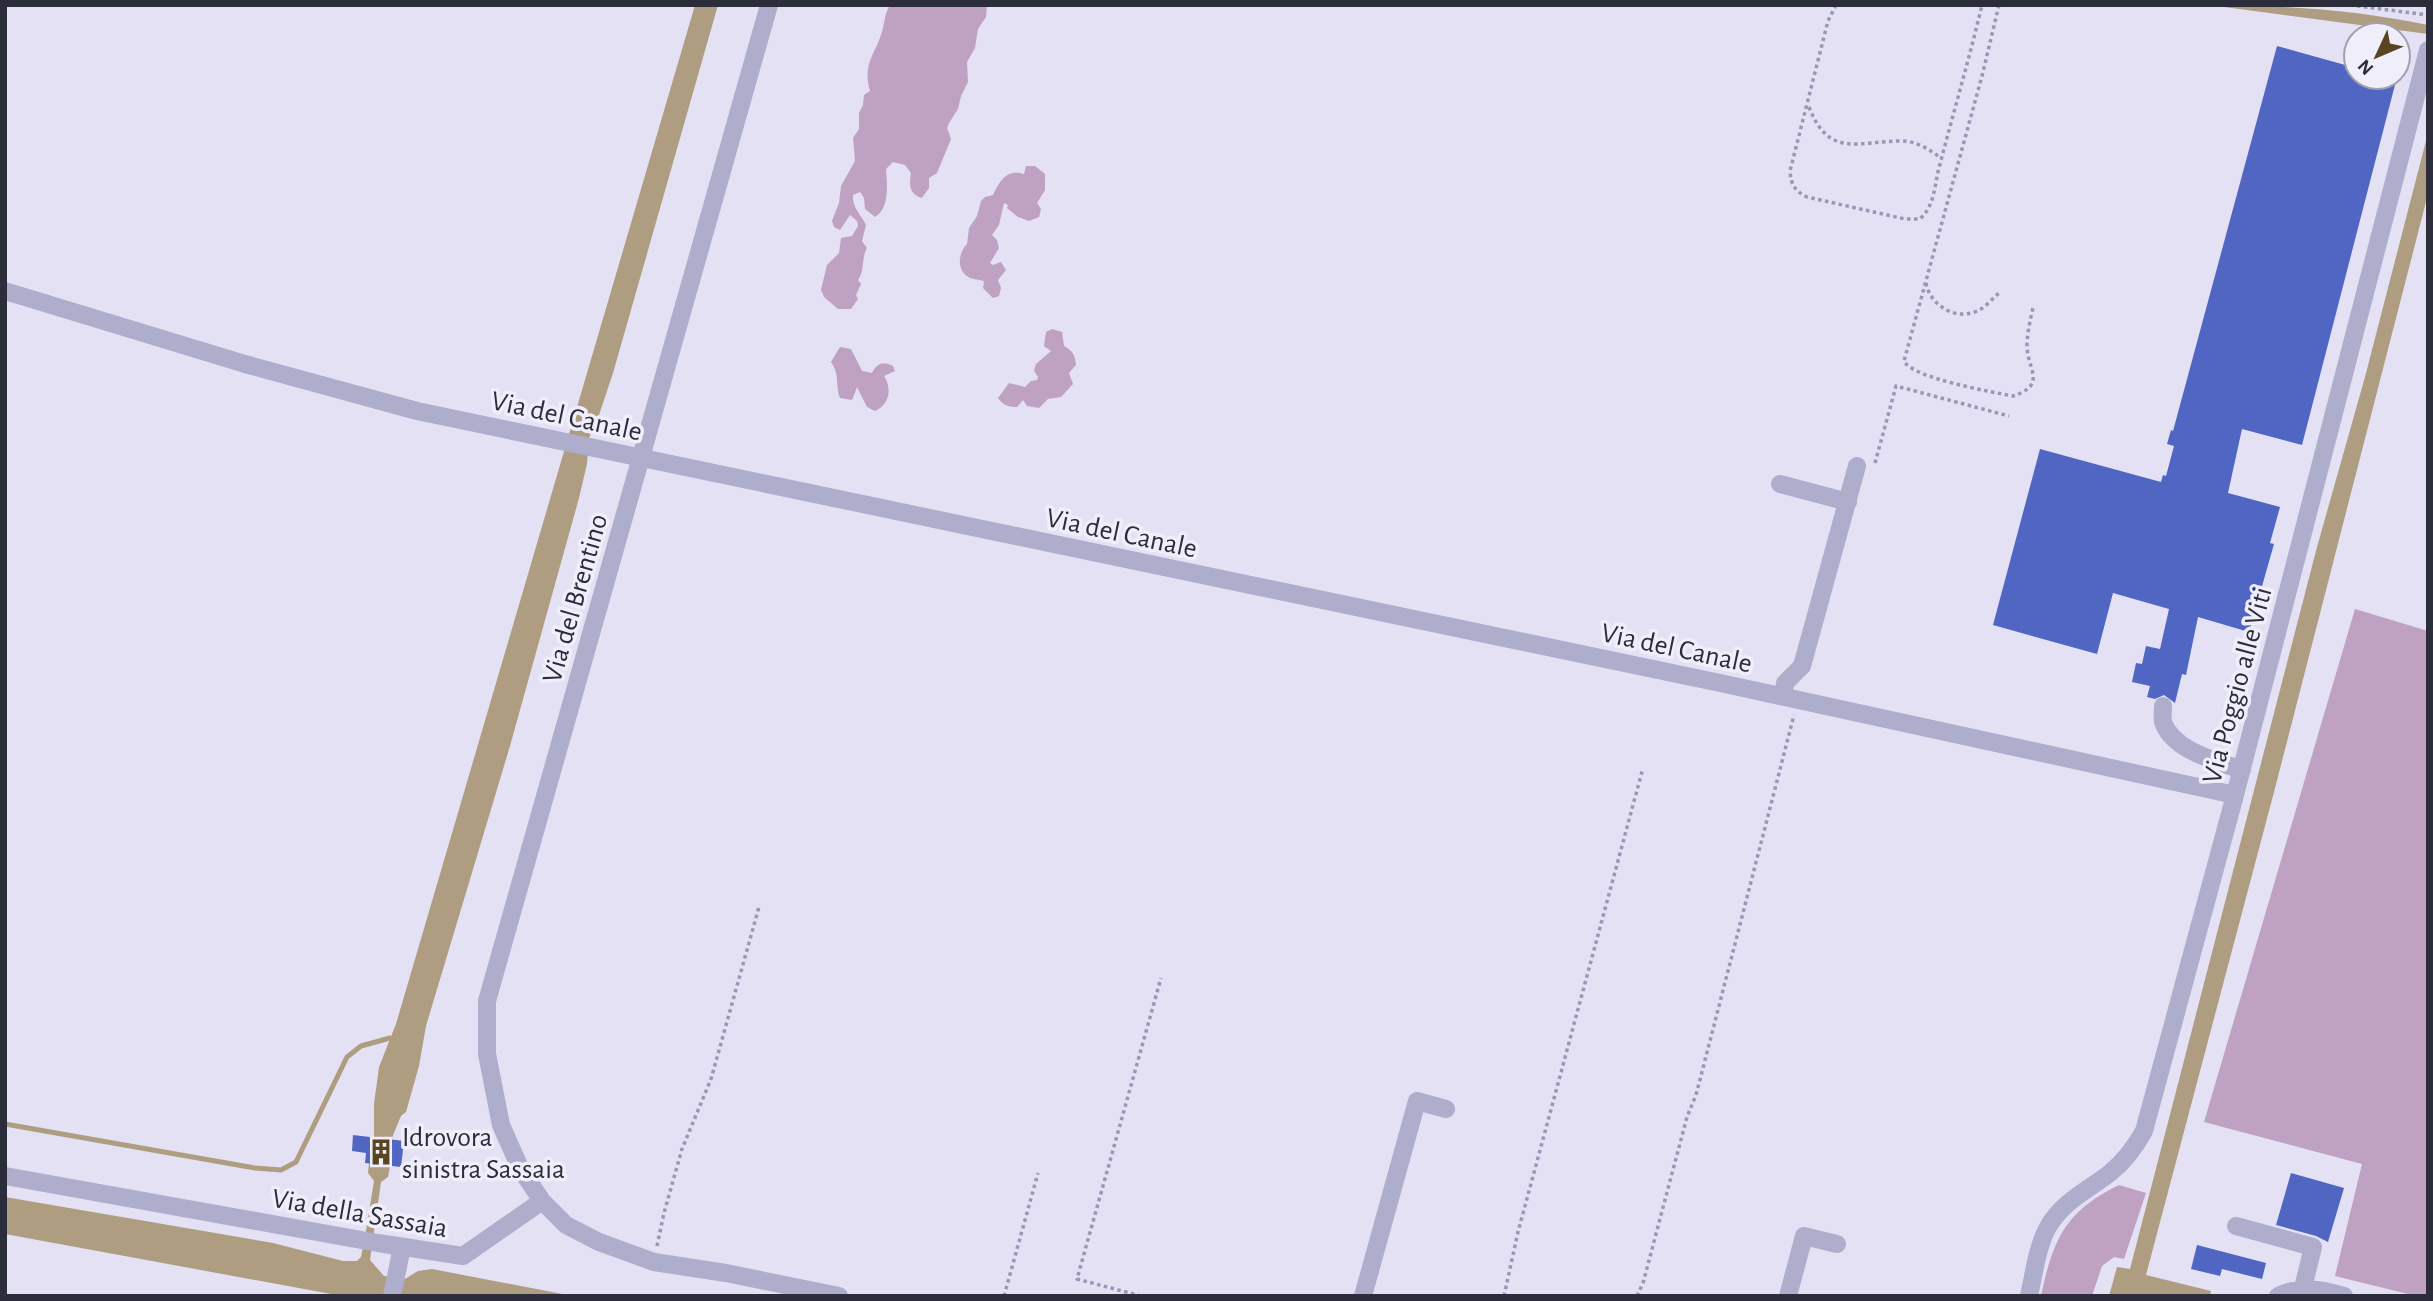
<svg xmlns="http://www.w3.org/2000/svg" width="2433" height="1301" font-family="'Alegreya Sans',sans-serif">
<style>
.green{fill:#bfa1c2}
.water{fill:#af9d81}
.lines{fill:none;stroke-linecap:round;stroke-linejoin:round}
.stream{stroke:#af9d81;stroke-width:5}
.building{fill:#5066c2}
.path{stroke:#9797b7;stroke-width:3.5;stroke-dasharray:3.5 3.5;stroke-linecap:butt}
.minor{stroke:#aeadcb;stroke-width:18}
.labels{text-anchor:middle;stroke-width:7;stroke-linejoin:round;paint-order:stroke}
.street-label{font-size:28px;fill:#2b2d3a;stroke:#efeefa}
.poi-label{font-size:28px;fill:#2b2d3a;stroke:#efeefa;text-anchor:start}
</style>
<rect width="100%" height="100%" fill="#e3e1f3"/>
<path class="green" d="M890 5H987L986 17 978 29 975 48 967 62 968 82 961 96 958 109 949 123 947 128 951 139 937 173 929 178V188L922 198C909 194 909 185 911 173L905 165 893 162 886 169C887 184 890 208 875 217L865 209 864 198 860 192 853 195C852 208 861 214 866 225L862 241 867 248C861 258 865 271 858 280L861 284 856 295 858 299 851 309H838L824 297 821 290 827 265 839 253 841 238 852 236 858 226 857 221 850 215 840 230 834 227 832 221 839 203 841 186 855 161 853 138 859 129V113L863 105 864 95 870 91C862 64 875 55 882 32 885 22 884 15 890 5Z
M1026 166H1035L1045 174V190L1037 203 1041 209 1039 217 1029 221 1018 217 1007 208 1008 205 1004 203 999 225 992 235 997 240 999 248 990 263 993 265 1001 262 1006 270 998 280 1001 288 999 296 993 298 983 288 984 281C978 279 971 280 967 276 956 268 959 252 967 244L969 228 977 216 981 201 985 197 993 195C1000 181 1006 169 1024 174Z
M1052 329 1062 332 1064 346C1073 351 1075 355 1076 365L1069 373 1073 384 1061 397 1048 399 1039 408 1027 406 1023 400 1017 407C1008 407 1003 405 998 398L1009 383 1025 387 1031 381 1037 380 1038 377 1034 371 1036 364 1051 351 1044 346 1046 332Z
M840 347 851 349 862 371 872 373C877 363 884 361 893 366L895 371 884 376C892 388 890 404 875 411L867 407 857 387 852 400 840 398C835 385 840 374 831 362Z
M2355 609 2428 631V1296H2416L2335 1276 2362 1164 2204 1122Z
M2119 1185 2146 1193 2124 1259 2114 1257 2102 1266 2092 1296H2041C2053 1240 2065 1211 2119 1185Z"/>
<path class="water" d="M695 5H718L613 373 598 418 589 438 587 464 579 498 510 746 426 1026 419 1066 406 1112 401 1116 391 1140 374 1138V1104L379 1067 396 1024Z
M2209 5C2282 5 2356 10 2428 25V34Z
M2428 133V194L2274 792 2146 1275 2211 1291 2210 1296H2109L2117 1267 2130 1269 2317 547 2365 377Z
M369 1163 390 1166 388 1177 381 1182 370 1260 384 1276 405 1279 418 1271 432 1269 573 1296H342L5 1234V1197L273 1243 343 1261H357L361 1257 366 1231 374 1181 368 1173Z"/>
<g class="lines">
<path class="stream" d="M5 1124 255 1168 281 1170 296 1162 347 1057 361 1046 390 1038"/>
</g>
<path class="building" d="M2277 46 2356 68V77H2397L2302 445 2242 429 2228 493 2280 507 2270 543 2274 544 2249 632 2198 617 2186 675 2182 674 2175 703 2164 695 2155 699 2147 697 2150 686 2132 682 2136 663 2142 664 2146 646 2160 649 2169 609 2113 593 2097 654 1993 625 2040 449 2161 482 2163 475 2166 476 2174 446 2167 444 2171 430 2173 431Z
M353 1135 404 1141 401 1167 365 1163 366 1153 352 1151Z
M2291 1173 2344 1188 2328 1242 2316 1236 2276 1225Z
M2197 1245 2266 1263 2262 1279 2222 1269 2220 1276 2191 1269Z"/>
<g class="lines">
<path class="path" d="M1836 5 1828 21 1790 171C1791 185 1795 191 1807 197L1905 219H1920C1936 204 1934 184 1940 164 1954 111 1969 59 1982 5
M1999 5 1982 76 1904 361C1912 378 1992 392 2013 396 2047 385 2028 370 2027 347 2027 333 2030 321 2033 308
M2350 5 2428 15
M1809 107C1829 159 1858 141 1902 141 1917 141 1930 150 1941 158
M1926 283C1930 305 1955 321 1977 311 1985 308 1992 299 1999 293
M1875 463 1896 386 2009 416
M657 1246 664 1213 682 1149 711 1079 759 907
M1004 1296 1038 1173
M1141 1296 1077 1279 1161 978
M1504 1296 1518 1232 1643 768
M1637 1296 1643 1283 1687 1117 1696 1095 1794 715"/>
<path class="minor" d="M769 5 487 1001V1054L501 1125 520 1168 542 1201 566 1225 599 1242 654 1262 726 1273 839 1296
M5 291 245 364 417 411 1725 684 2235 795
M1780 484 1848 502
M1783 696 1785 683 1802 666 1857 466
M2163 706C2163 710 2162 718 2163 722 2173 751 2217 761 2242 770
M5 1176 378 1243 463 1256 542 1201
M2236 1226 2313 1247 2303 1288
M392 1296 402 1247
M1363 1296 1417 1101 1446 1109
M1788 1296 1804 1236 1837 1244
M2029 1296C2034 1274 2037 1247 2048 1227 2062 1202 2088 1190 2110 1173 2125 1161 2135 1147 2144 1131L2235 795 2428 50
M2278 1296C2301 1285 2320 1289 2344 1296"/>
</g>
<defs>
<g id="building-bare" transform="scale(2.1)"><path d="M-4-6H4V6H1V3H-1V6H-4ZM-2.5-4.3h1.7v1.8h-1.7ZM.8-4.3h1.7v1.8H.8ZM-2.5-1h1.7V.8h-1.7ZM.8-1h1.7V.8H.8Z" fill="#5a4522" stroke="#efeefa" stroke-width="2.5" paint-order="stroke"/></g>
</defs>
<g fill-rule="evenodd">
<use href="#building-bare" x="381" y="1152"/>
</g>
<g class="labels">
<g class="street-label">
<text transform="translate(567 415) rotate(12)" y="10">Via del Canale</text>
<text transform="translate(1122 532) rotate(12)" y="10">Via del Canale</text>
<text transform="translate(574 598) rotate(-74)" y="10">Via del Brentino</text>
<text transform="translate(1677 647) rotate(12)" y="10">Via del Canale</text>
<text transform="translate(2236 685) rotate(-75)" y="10">Via Poggio alle Viti</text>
<text transform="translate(360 1212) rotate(10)" y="10">Via della Sassaia</text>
</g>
<g class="poi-label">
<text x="402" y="1146">Idrovora<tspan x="402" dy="32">sinistra Sassaia</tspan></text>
</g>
</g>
<rect width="2433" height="1301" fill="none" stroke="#2b2d3a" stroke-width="14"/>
<g transform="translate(2377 56) rotate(226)"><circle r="33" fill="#efeefa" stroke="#a1a1ad" stroke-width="2"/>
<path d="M0-5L12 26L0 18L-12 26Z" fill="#5a4522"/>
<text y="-10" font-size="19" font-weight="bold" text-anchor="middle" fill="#2b2d3a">N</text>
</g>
</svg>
